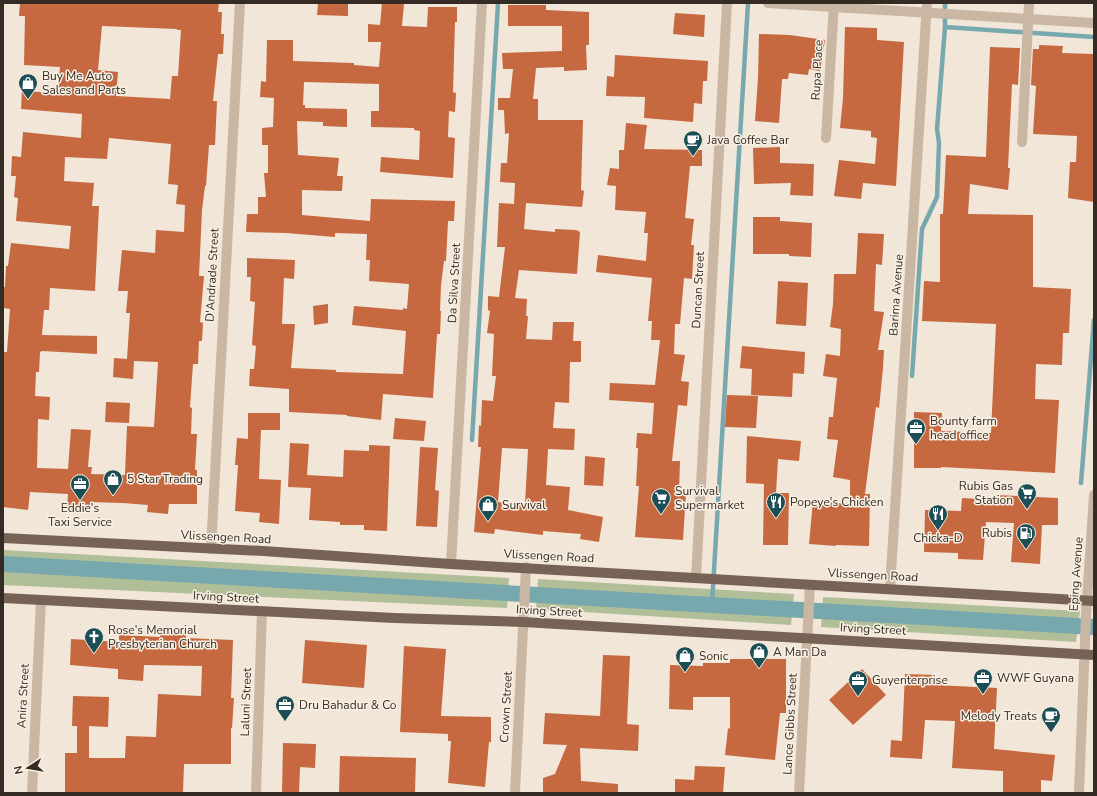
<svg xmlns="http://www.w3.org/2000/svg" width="1097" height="796" font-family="'Nunito Sans',sans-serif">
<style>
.green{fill:#b0bf98}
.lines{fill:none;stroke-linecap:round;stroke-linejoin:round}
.stream{stroke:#76a8ae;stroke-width:4.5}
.canal{stroke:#76a8ae;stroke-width:16}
.building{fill:#c66840;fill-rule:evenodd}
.minor{stroke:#c9b7a4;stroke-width:10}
.major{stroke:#766356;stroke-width:10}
.labels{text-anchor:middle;stroke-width:3;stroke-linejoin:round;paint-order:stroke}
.street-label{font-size:12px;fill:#342b25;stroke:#f9f0e3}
.poi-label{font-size:12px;fill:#342b25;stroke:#f9f0e3;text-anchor:start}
</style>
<rect width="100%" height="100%" fill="#f1e6d7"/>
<path class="green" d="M3 550 509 578 507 608 3 585Z
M538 579 794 594 791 625 536 609Z
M823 597 1080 611 1076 642 821 627Z"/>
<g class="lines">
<path class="stream" d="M945 27V3
M912 376 922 229 937 197 939 143 937 129 945 27 1094 37
M472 440 498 3
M1081 483 1094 320
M712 604 748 3"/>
<path class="canal" d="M3 564 1094 627"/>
</g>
<path class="building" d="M20 3H219L218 12H222L221 34H224L223 54H218L213 101H217L215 145H209L206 186H205L202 210 199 276H204L200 322 203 323 202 341H199L198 364H193L190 407 192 408 191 434H197L195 470H197V504H169L168 514 147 512 148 505 123 503 90 502V510L67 509 68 494 30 492 28 510 3 507V368L4 352H7L10 309 3 308V287H5L6 266H8L11 243 69 249 71 226 16 221 18 198 14 197 16 176H11L12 156 21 157 23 132 81 138 82 114 21 109 22 91 58 93 60 67 24 65 25 16H19ZM102 26 177 29V30H181L178 76H172L170 99 116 96 118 72 98 70ZM109 138 171 144 168 184 178 185 176 204 185 205 184 232 156 230 155 253 122 250 118 291H128L126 313H130L127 359 114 358 113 377 133 379 134 361 158 362 154 427 127 426 125 475 91 474 92 467H88L91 430 71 429 68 469 37 468 38 419 49 420 50 397 35 396 36 372H39L40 352 42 351 97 354V336L42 335 44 310H49L50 288 95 291 99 206H92L94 183 64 181 65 157 107 159Z
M318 3H348V16L317 15Z
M382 3 404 4 402 26 427 27 428 7H457V22H455L453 92 456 93 455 112 449 111 448 137 455 138 453 178 380 172 381 157 419 160 420 131 414 130V128L371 127V111H379V84L304 82 303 105H305V108L347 109V127L323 126V122L297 121 298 155 339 158 337 176H343L342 191 302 190V215L370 221 371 199 455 201 454 221H448L446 261H444L441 285 440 311H441L440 334H437L433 398 383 394 381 420 347 416V415L289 412V389L249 386 250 369H254L256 346 252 345 255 302 250 301 251 277H247V258L295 260 294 279 284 278 282 324H295L291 368 336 370V372L403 374 406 331 352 325 354 306 403 310V308L407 309 409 284 369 281 370 260H366L367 234 335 233V237L286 233 246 232 247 214H258V197H266L264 173H268V145H262V128L273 127 274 98 260 97 261 81 266 82 267 40H293V61L354 63V65L379 67 381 42H368V24L380 25Z
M508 5H546V10L589 12V45H586L587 70 564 71V67L536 68 533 99H538V120H583L581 190 584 191 582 207 526 203 524 229 555 232V229L576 230 580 232 577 274 519 270 515 298 527 299 526 316H528L526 339 552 340 553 322H574L573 341H581V362H570L569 403 555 402 553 428 575 429 574 450 548 449 546 485 570 487 568 510 603 517 599 542 580 539 581 534 543 531V535L495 529 494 534 474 532 481 447H478L479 425 481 426 482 400 493 401 496 376H492L494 334 487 333 490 311 488 310V296L499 297 505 247H497L499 203 514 204 515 183 500 182 501 163H507L509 133 505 134 504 110H498V98H510L513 69H503L502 53 562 51V26H508ZM502 448 528 449 525 504 498 502Z
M675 13 705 15 704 37 673 34Z
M845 27 877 28V40L904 42 896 186 863 183 861 199 834 196 839 160 875 164 877 138 871 137V131L840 128 843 98Z
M759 34 790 35 825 40 820 71 809 69 808 75 789 73 788 79H782L779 123 755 121 758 78Z
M1039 45 1063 46 1062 53 1094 54V202L1068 198 1070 162H1076L1077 136 1033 134 1036 86 1031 85 1033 49H1039Z
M990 47 1020 48 1018 85 1012 84 1008 168H1010L1008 190 970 184 968 214 1033 215V287L1071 289 1069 333H1063L1062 365 1036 364 1035 399 1059 400 1055 473 941 467V468H914V412L942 413 941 431 991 433 996 324 922 321 924 281 940 282V214H943L946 155 986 157Z
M615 55 708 61 707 81H703L702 104 694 103 693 122 644 118 645 97 606 96 607 76 614 77Z
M626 123 647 125 644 149 702 150V166H690L685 218 694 219 691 245H694L692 279 684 278 680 324H675L674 354 685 355 681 381 689 382 687 406 678 405 672 461H680L679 492 686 493 683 540 635 537 639 486H636L638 448H636L637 433 652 434 654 403 609 400 610 383 655 385 660 340H651L652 321H648L652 278 596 272 598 255 646 261 648 233H644L646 212 615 210 616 186 607 185 610 168 619 169V150H624Z
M780 147V163L814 164 813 196 790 195 791 183 754 184 753 148Z
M753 217H780V221L812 223 811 257 789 256V254H753Z
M858 233 884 234 882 265 876 264 874 311 884 312 878 350H884L883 368 879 408 876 407 865 494H870L869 546 836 545V546L809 544 813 501 850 504V480L833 477 838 440 827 439 829 417H833L837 378 823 376 826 354 840 356 841 329 830 327 833 304 834 274H856Z
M778 281 808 283 806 326 776 324Z
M328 304V323L314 325 313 306Z
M742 346 805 352 804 374 793 373 792 397 751 395 752 369 740 368Z
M727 395 758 396 756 428 725 427Z
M106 402 130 403 129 423 105 422Z
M248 413H280V430H261L259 479 281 480 279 524 259 522 260 513 235 511 238 465H235L237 438 248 439Z
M395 418 426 421 424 441 393 439Z
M747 436 801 441 799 461 778 459 776 493H789L788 545H763L764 484 746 483Z
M290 443 309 444 307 475 343 477 344 450 369 451V445L390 446 387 531 364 530V525H340V522L309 520 311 488 288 487Z
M420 447 438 448 435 490 439 491 437 527 416 526Z
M585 456 605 458 603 486 584 485Z
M996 495 1058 498V525H1042L1040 564 1011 562 1014 523 986 522 983 560 958 559V553L924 552 925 510 961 511 962 498 996 500Z
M160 634H186V638L233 640 231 698H234L232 728H231V764H184L183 793H65V753H77V726H72L73 696 109 697 108 727 89 726V758H125L126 736 156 737 158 694 201 696 202 666 144 665 143 681 118 679V669L70 665 71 639 119 642V635L160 637Z
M305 640 367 645 364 688 302 683Z
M404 646 446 649 441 716 491 717V742H489L485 787 448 783 451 741H448V734L400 732Z
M603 655 630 656 627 724 639 725 638 751 580 748 581 781 618 784V793H543V778L555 774 567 745 543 744 545 713 600 716Z
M730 659H786V713H780L775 760 725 755 728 728 730 729V697H693V710L669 709 670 665 703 666V663H730Z
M862 669 886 695 853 725 829 700Z
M905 674 936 675 935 685 997 688 994 749 1055 755 1052 781 1041 780V793H1003V771L952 768 955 721 925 720 922 759 890 757 891 740 902 741Z
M283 743 316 744 315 768 300 767 299 793H282Z
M340 756 416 758 415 793H339Z
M695 766 725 767 723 793H675V779L694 780Z"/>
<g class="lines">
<path class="minor" d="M768 3 1094 23
M826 138 834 3
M1022 142 1029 3
M211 549 240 3
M451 564 482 3
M696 578 727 3
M890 588 927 3
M32 793 41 600
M256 793 262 611
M515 793 526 567
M799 793 810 585
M1079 793 1086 615 1094 495"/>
<path class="major" d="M3 538 263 551 451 564 1094 601
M3 598 394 618 523 622 1094 655"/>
</g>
<defs>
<g id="shop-pin" transform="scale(1)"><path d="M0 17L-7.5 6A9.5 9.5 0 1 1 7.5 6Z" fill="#1b4e55" stroke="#f9f0e3"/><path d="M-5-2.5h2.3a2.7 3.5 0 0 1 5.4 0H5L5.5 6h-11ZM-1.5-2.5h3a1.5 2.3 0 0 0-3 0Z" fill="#fff"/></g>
<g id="cafe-pin" transform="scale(1)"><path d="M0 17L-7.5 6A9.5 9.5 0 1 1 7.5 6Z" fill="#1b4e55" stroke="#f9f0e3"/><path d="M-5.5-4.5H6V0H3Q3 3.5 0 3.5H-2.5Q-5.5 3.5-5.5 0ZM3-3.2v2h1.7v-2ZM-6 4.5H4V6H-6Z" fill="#fff"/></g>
<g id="office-pin" transform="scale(1)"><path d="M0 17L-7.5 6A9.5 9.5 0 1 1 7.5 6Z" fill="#1b4e55" stroke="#f9f0e3"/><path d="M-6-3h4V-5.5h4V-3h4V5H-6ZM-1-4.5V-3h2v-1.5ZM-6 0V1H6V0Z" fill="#fff"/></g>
<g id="supermarket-pin" transform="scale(1)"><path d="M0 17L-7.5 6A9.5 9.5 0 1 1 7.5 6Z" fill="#1b4e55" stroke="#f9f0e3"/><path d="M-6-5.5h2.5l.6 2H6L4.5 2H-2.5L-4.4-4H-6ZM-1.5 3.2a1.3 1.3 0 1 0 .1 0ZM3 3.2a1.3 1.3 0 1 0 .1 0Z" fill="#fff"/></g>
<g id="restaurant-pin" transform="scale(1)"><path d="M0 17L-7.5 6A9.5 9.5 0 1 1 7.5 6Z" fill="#1b4e55" stroke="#f9f0e3"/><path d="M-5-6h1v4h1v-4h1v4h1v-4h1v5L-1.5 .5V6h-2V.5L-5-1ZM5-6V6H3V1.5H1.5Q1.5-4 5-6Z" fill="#fff"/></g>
<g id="fuel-pin" transform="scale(1)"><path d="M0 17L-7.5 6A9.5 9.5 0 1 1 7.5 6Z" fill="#1b4e55" stroke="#f9f0e3"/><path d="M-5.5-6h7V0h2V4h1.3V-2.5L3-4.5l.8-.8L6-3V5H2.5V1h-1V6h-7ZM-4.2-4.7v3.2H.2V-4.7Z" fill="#fff"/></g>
<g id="church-pin" transform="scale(1)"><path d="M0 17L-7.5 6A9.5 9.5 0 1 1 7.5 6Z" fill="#1b4e55" stroke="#f9f0e3"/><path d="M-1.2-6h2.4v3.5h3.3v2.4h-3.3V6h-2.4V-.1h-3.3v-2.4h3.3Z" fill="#fff"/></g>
</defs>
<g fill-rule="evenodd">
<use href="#shop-pin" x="28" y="83"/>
<use href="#cafe-pin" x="693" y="140"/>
<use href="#office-pin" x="916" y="428"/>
<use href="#shop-pin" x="113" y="479"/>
<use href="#office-pin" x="80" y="484"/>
<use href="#supermarket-pin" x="1027" y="493"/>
<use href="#supermarket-pin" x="661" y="498"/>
<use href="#restaurant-pin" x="776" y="502"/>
<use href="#shop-pin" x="488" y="505"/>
<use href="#restaurant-pin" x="938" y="514"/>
<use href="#fuel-pin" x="1026" y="533"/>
<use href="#church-pin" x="94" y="637"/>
<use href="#shop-pin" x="759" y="652"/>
<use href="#shop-pin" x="685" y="656"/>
<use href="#office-pin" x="983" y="678"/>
<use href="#office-pin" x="858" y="680"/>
<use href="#office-pin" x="285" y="705"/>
<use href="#cafe-pin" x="1051" y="716"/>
</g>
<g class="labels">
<g class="street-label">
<text transform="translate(817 70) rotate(-87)" y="4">Rupa Place</text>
<text transform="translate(212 275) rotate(-87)" y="4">D'Andrade Street</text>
<text transform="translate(454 283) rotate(-87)" y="4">Da Silva Street</text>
<text transform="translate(698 290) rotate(-87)" y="4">Duncan Street</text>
<text transform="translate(896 295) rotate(-86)" y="4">Barima Avenue</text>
<text transform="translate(226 537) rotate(3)" y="4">Vlissengen Road</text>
<text transform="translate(549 556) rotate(3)" y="4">Vlissengen Road</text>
<text transform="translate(1076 574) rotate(-86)" y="4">Eping Avenue</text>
<text transform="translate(873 575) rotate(3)" y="4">Vlissengen Road</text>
<text transform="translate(226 597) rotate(3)" y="4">Irving Street</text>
<text transform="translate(549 611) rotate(3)" y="4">Irving Street</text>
<text transform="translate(873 629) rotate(3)" y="4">Irving Street</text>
<text transform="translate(23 696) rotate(-87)" y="4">Anira Street</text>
<text transform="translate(246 702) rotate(-88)" y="4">Laluni Street</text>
<text transform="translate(506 707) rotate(-87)" y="4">Crown Street</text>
<text transform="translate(790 724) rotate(-87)" y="4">Lance Gibbs Street</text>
</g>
<g class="poi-label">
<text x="42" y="80">Buy Me Auto<tspan x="42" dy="14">Sales and Parts</tspan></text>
<text x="707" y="144">Java Coffee Bar</text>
<text x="930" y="425">Bounty farm<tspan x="930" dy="14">head office</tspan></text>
<text x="127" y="483">5 Star Trading</text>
<text x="1013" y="490" text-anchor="end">Rubis Gas<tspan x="1013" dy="14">Station</tspan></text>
<text x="675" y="495">Survival<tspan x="675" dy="14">Supermarket</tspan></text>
<text x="790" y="506">Popeye's Chicken</text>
<text x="502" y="509">Survival</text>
<text x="80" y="512" text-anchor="middle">Eddie's<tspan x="80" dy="14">Taxi Service</tspan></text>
<text x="1012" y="537" text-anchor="end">Rubis</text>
<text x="938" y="542" text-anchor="middle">Chicka-D</text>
<text x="108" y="634">Rose's Memorial<tspan x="108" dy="14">Presbyterian Church</tspan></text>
<text x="773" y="656">A Man Da</text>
<text x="699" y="660">Sonic</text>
<text x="997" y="682">WWF Guyana</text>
<text x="872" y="684">Guyenterprise</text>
<text x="299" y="709">Dru Bahadur &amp; Co</text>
<text x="1037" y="720" text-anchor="end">Melody Treats</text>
</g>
</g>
<rect width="1097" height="796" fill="none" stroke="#342b25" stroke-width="8"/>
<g transform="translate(28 768) rotate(258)" stroke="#f9f0e3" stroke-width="3" paint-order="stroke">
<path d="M0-3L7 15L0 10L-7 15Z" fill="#342b25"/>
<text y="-6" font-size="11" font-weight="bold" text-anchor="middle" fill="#342b25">N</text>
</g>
</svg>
